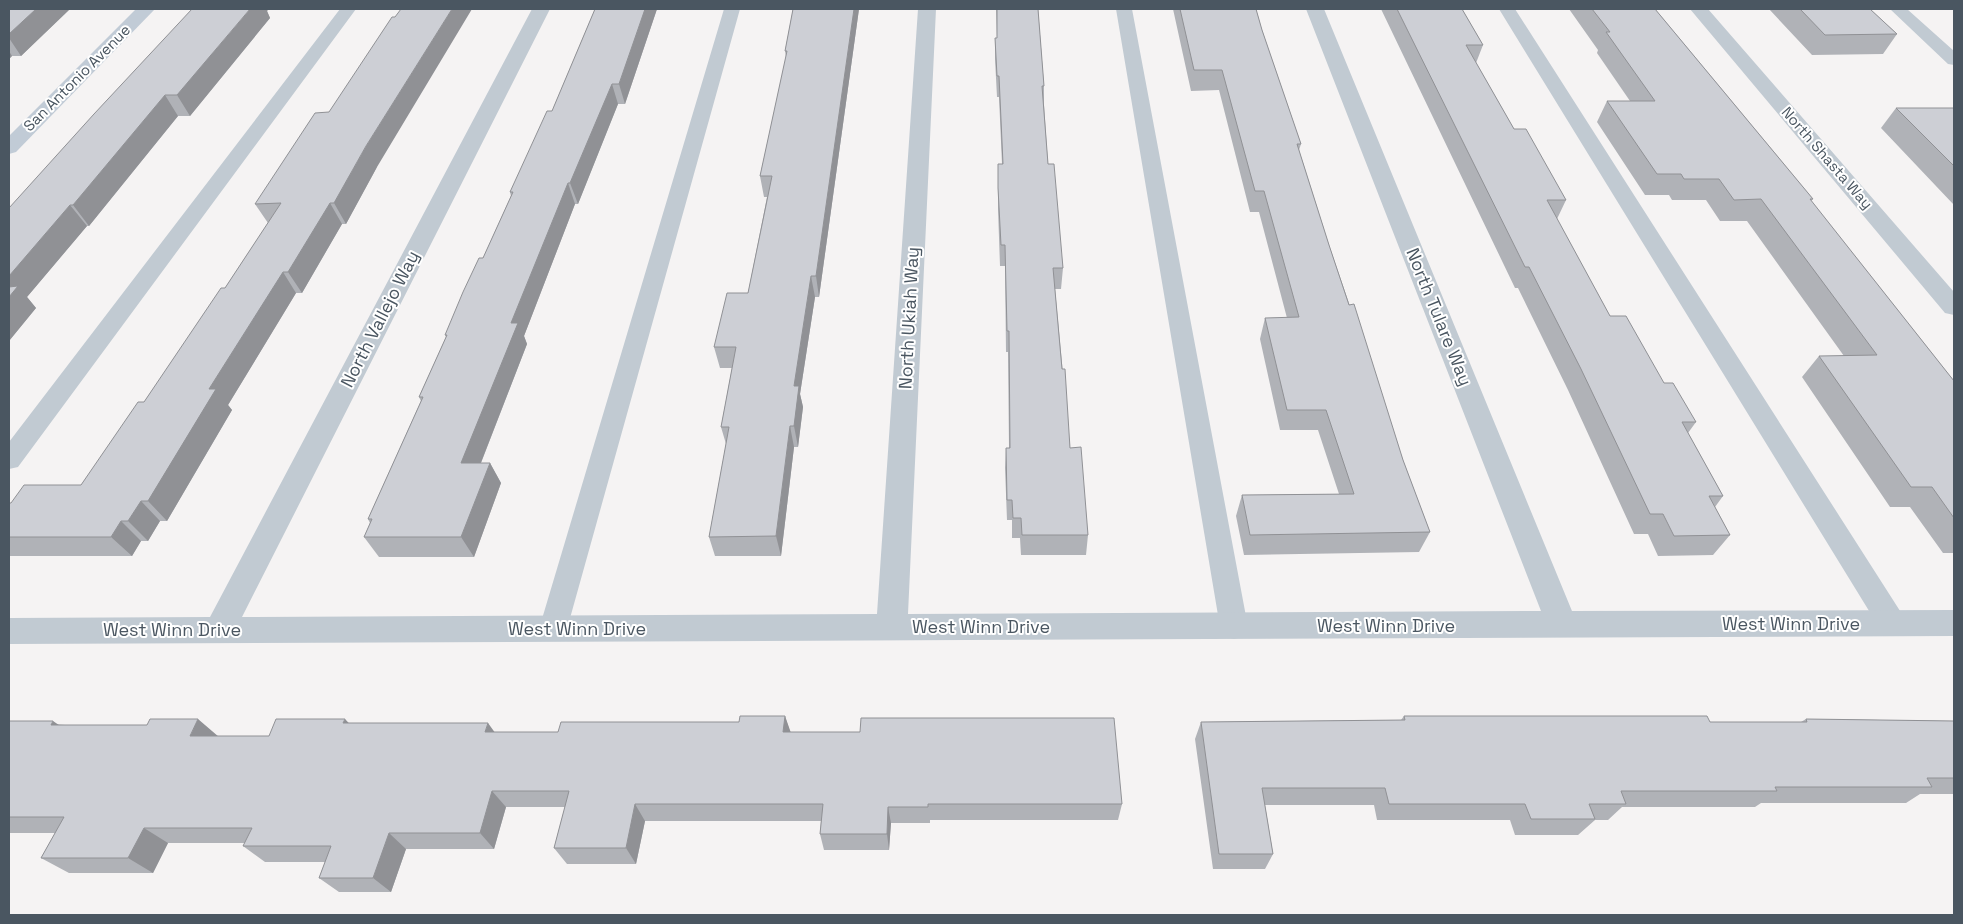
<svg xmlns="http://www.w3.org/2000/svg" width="1963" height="924" font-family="'Space Grotesk',sans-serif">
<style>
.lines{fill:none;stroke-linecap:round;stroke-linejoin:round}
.lane{fill:#c1cad2;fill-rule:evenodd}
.street{fill:#c1cad2;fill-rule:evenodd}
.secondary{fill:#c1cbd6;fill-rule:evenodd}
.wall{fill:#b0b2b7}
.shaded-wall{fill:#909195}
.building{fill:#cdcfd5;stroke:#909195}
.labels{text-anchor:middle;stroke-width:4;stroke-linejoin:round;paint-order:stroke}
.far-street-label{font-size:15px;fill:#4a5661;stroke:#fff}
.street-label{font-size:18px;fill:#4a5661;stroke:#fff}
</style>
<rect width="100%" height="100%" fill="#f5f3f3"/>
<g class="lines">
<path class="lane" d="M340 9H356L18 467 9 469V442Z
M724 9H740L567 629 563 638 553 641 543 638 539 629Z
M1116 9H1132L1248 627 1244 636 1234 639 1224 636 1220 627Z
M1499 9H1515L1902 614 1906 623 1902 632 1892 635 1882 632Z
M1890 9H1907L1954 51V65L1948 64Z"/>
<path class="street" d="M532 9H550L242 617 877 614 918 9H936L908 614 1541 611 1306 9H1324L1572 611 1954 610V636L9 644V618L210 617Z
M1690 9H1708L1954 292V315L1945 313Z"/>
<path class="secondary" d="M136 9H155L16 152 9 154V136Z"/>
</g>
<path class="wall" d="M9 9H70L21 56H12L9 59Z
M595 9H657L625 104H618L578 204H575L524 336 527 344 481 463H490L501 483 474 557H379L364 537 370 523 368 519 421 401 419 397 446 337 445 335 483 258 511 196 510 192 552 111Z
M793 9H859L819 297H815L800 394 803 407 798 447H794L781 556H715L709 537 726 444 721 427 732 368H720L714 347 748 293 767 197H764L760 176 786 57 785 51Z
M996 9H1038L1044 86V105L1048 164 1063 268 1061 289H1055L1070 448 1088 535 1086 555H1021L1020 538H1012V520H1007L1005 468 1006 448H1009L1008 352H1006L1005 266H1000L998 209V185L1002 164 999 97H997L995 59V38H997Z
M1173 9H1256L1262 30 1301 144 1299 150 1329 245 1403 460 1430 532 1419 552 1244 555 1236 516 1242 495 1339 494 1318 430H1280L1260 339 1265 318H1287L1259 212H1250L1219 90 1191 91Z
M1381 9H1462L1483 45 1476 63 1514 129 1566 200 1557 219 1610 316 1664 383 1696 422 1688 433 1723 496 1715 507 1730 535 1713 555 1658 556 1648 534H1634L1568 390 1518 288H1515Z
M1569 9H1655L1813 199 1811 201 1954 381V553H1943L1910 507H1890L1802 377 1819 356H1844L1747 221H1720L1706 200H1672L1669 195H1645L1597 122 1607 101H1630L1597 53 1598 50Z
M1769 9H1870L1897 34 1883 54 1812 55Z
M267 11 270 18 190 116H178L89 226H87L27 297 36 308 9 341V208Z
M1896 108H1954V205L1881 128Z
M377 167 346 224H342L302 293H296L228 405 232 410 167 521H160L148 541H141L132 556H9V503H11L81 485 144 402 225 288 268 223 255 204Z
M785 716 790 732 1122 804 1118 820H930V823H891L889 850H824L820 834 821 821H645L636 864H567L554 848 565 807H506L494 849H406L391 892H339L319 878 325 862H265L243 846 245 843H168L153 873H69L41 858 55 833H9V721L218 736H269L349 723 495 732H558L739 722Z
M1404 716 1710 722H1801L1806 719 1954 721V794H1920L1906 803H1761L1755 807H1622L1608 820H1595L1578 835H1515L1510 820H1377L1374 805H1265L1273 854 1265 869H1213L1195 739 1201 722 1401 720Z"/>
<path class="shaded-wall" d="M36 9H70L21 56 9 38V34Z
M250 9H269L267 11 270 18 190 116 177 95Z
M452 9H472L377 167 346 224 334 203 366 146Z
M645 9H657L625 104 619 84Z
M854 9H859L819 297 816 276Z
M9 51 12 56 9 59Z
M612 84 618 104 578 204 570 183Z
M165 95 178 116 89 226 73 205Z
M568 183 575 204 524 336 527 344 473 483 461 463 511 323Z
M330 203 342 224 302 293 288 272Z
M70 205 87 226 27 297 36 308 9 341V276Z
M283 272 296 293 228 405 232 410 167 521 148 501 209 389Z
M811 276 815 297 800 394 803 407 798 447 794 426V386Z
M790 426 794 447 781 556 776 536Z
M490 463 501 483 474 557 461 537Z
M141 501 160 521 148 541 128 521Z
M121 521 141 541 132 556 111 537Z
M785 716 791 733 783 732Z
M198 719 219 737 190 736Z
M345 719 362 737 343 723Z
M53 721 78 738 51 725Z
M488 723 501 741 485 732Z
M492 791 506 807 494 849 480 833Z
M635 804 645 821 636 864 626 848Z
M888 807 891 823 889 850 887 834Z
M144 828 168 843 153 873 128 858Z
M389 833 406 849 391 892 373 878Z"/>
<path class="building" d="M9 9H36L9 34Z
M192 9H250L177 95H165L73 205H70L9 276V208L94 114Z
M401 9H452L366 146 334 203H330L288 272H283L209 389H216L148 501H141L128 521H121L111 537H9V503H11L24 485H81L138 402H144L221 288H225L281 203 255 204 315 113 329 112 392 17H395Z
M595 9H645L619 84H612L570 183H568L511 323H518L461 463H490L461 537H364L372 519H368L423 397H419L447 335H445L463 292 479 258H483L513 192H510L547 111H552Z
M793 9H854L816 276H811L794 386H799L794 426H790L776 536 709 537 729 427H721L736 347H714L727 293H748L772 176H760L787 51H785Z
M997 9H1038L1044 86H1042L1048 164H1054L1063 268H1053L1062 369H1065L1070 448 1081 447 1088 535H1022L1021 518H1013L1012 500H1007L1006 448H1010L1009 331H1007L1005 245H1001L998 188V164H1003L999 76H997L995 38H997Z
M1180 9H1256L1262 30 1301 144H1297L1329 245 1349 305 1354 304 1403 460 1430 532 1250 535 1242 495 1354 494 1326 410H1287L1265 318 1299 317 1264 191H1255L1222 70H1194Z
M1397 9H1462L1483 45H1466L1514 129H1526L1566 200H1547L1610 316H1626L1664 383H1673L1696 422H1682L1723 496H1709L1730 535 1674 536 1663 514H1650L1581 369 1529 267H1525Z
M1592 9H1655L1813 199H1810L1954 381V518L1932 487H1911L1819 356 1877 355 1761 199 1734 200 1719 179H1684L1681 174H1657L1607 101H1655L1606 32H1610Z
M1800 9H1870L1897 34 1825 35Z
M1896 108H1954V166Z
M18 286 9 297V287Z
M740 716H785L783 732H860L861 718H1114L1122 804H928V807H888L887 834H820L823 804H635L626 848H554L569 791H492L480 833H389L373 878H319L331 846H243L252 828H144L128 858H41L64 817H9V721H53L51 725H147L150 719H198L190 736H269L276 719H345L343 723H488L485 732H558L561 722H739Z
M1404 716H1707L1710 722H1807L1806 719 1954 721V778H1927L1932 787H1775L1777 791H1621L1626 804H1589L1595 819H1531L1525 804H1389L1385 788H1262L1273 854H1219L1201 722 1405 720Z"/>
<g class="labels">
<g class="far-street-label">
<text transform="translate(77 78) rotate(-45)" y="5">San Antonio Avenue</text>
<text transform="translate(1827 158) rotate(49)" y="5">North Shasta Way</text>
</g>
<g class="street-label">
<text transform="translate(1439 317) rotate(68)" y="6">North Tulare Way</text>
<text transform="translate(909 318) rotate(-87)" y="6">North Ukiah Way</text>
<text transform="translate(380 319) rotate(-63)" y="6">North Vallejo Way</text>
<text x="1791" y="630">West Winn Drive</text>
<text x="1386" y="632">West Winn Drive</text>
<text x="981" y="633">West Winn Drive</text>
<text x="577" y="635">West Winn Drive</text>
<text x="172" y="636">West Winn Drive</text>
</g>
</g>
<rect width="1963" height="924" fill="none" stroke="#4a5661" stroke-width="20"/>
</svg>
